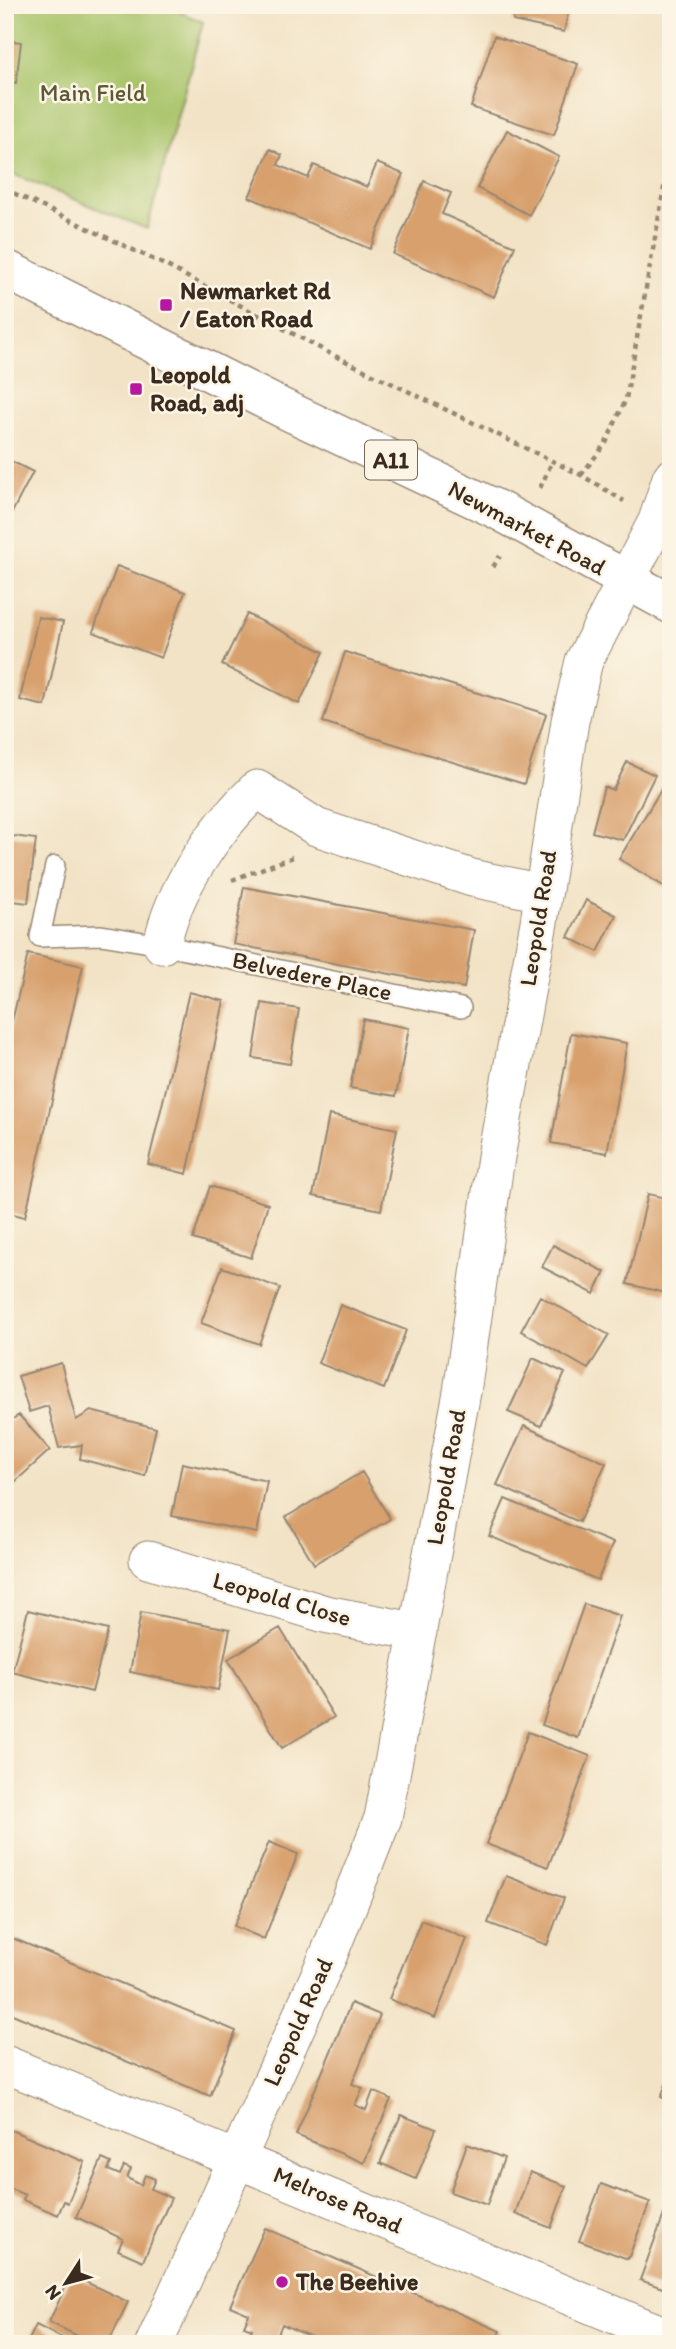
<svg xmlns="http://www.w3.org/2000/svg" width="676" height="2349" font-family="Itim,sans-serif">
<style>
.green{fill:#a9c46a;stroke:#727744;stroke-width:2}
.building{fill:#d8a06d}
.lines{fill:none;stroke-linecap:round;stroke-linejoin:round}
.service-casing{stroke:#968672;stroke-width:22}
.minor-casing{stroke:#968672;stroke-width:39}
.trunk-casing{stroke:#968672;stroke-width:41}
.path{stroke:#968672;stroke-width:4.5;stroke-dasharray:5 5;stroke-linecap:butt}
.service{stroke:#fff;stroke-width:19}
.minor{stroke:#fff;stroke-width:37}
.trunk{stroke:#fff;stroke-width:38}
.poi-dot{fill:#b5179e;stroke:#fcf5e5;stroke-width:2.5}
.labels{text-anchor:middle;stroke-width:5;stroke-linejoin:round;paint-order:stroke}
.shield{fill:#fcf5e5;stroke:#75675a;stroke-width:2}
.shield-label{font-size:23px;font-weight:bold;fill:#3b2a1e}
.park-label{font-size:24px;fill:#5c5835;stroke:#fcf5e5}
.poi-label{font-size:24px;font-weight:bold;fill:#3b2a1e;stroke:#fcf5e5;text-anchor:start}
.street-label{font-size:24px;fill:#3b2a1e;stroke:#fcf5e5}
</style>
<rect width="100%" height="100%" fill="#fcf5e5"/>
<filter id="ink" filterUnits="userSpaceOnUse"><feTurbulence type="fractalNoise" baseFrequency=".0143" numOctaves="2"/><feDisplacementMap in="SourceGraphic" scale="14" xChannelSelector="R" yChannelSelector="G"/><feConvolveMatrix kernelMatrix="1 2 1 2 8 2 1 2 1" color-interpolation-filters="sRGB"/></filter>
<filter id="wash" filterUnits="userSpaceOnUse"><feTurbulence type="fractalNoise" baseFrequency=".00686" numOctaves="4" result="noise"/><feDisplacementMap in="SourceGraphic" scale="28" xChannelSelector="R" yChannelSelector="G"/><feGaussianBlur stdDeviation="1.57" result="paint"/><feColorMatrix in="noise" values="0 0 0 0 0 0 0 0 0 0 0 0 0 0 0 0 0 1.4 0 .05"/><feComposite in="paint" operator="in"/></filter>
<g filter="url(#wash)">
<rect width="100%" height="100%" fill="#f2e3c6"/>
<path class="green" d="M5 5H178V11L203 22 147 229 5 171Z"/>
<g id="blocks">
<path class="building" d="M516 5H570L564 32 513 21Z
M494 36 578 64 554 135 471 107Z
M5 40 21 42 16 83 5 81Z
M507 130 559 157 529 215 477 188Z
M270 149 282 155 278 165 308 178 314 165 367 187 377 163 403 174 370 249 249 197Z
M424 181 451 193 442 214 515 246 494 297 393 254Z
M5 458 33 472 5 526Z
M117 566 185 592 161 658 93 632Z
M247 614 324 652 299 704 222 665Z
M38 617 63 622 45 706 20 700Z
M345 652 546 714 524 784 323 722Z
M627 762 655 775 623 840 592 832 604 787 613 790Z
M665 783 671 787 670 890 619 859Z
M5 835 36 839 28 903 5 900Z
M244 887 474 930 464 988 233 944Z
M586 900 616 915 598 952 568 937Z
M28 954 83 966 25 1217 5 1212V1051Z
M189 992 224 1001 187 1174 148 1164Z
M262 1003 299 1009 290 1064 253 1058Z
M363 1019 409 1028 396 1096 350 1088Z
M571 1033 627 1043 607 1153 551 1143Z
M329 1115 397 1129 381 1210 313 1196Z
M210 1186 268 1204 251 1258 193 1239Z
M648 1194 671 1199V1271L666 1293 627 1284Z
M553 1245 605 1272 594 1294 542 1267Z
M222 1267 280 1288 259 1344 201 1323Z
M540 1296 609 1335 588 1369 521 1331Z
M340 1305 406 1330 384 1389 318 1363Z
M533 1358 565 1373 541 1426 508 1412Z
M61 1363 76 1420 91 1411 156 1428 145 1476 80 1459 82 1445 59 1448 48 1406 29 1412 18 1376Z
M19 1415 50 1450 5 1491V1424Z
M524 1426 606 1463 579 1522 497 1485Z
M182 1463 267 1481 257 1533 172 1516Z
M362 1472 390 1519 314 1564 286 1517Z
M505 1499 613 1543 598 1580 489 1536Z
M584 1604 620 1616 578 1738 542 1725Z
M28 1610 108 1630 92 1692 12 1672Z
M141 1612 230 1629 218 1690 130 1672Z
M280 1628 334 1717 282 1748 228 1659Z
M528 1732 590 1756 548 1867 486 1844Z
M269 1842 298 1854 264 1939 234 1926Z
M506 1876 564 1898 547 1945 488 1923Z
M421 1920 467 1939 435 2018 389 1999Z
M5 1935 236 2031 210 2096 5 2011Z
M351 2003 380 2015 352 2084 363 2088 355 2105 366 2110 373 2091 391 2099 364 2163 296 2135Z
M671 2072V2101L661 2097Z
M401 2115 436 2129 416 2179 380 2163Z
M11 2130 85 2162 68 2203 64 2201 58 2215 23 2200 25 2195 11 2189 5 2203V2144Z
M467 2144 504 2158 487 2205 450 2192Z
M102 2159 111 2163 108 2170 120 2175 124 2166 131 2169 127 2178 141 2185 145 2175 155 2179 151 2189 171 2198 143 2261 118 2250 123 2239 76 2217Z
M530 2172 566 2186 551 2228 515 2214Z
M601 2184 650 2202 628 2259 579 2241Z
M666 2209 671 2211V2291L640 2280Z
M265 2228 500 2331 494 2344H327L282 2324 274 2344H245L252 2329 244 2326 249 2314 230 2306Z
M71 2275 128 2302 108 2344H94L49 2322Z
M36 2325 74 2344H27Z"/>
</g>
</g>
<g filter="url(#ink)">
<use href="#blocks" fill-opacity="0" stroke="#968672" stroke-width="2"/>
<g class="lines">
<g class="service-casing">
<path id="service" d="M55 866 40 937 101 935 162 945 461 1008"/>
</g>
<g class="minor-casing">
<path id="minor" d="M162 945C173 889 216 827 257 789L316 827 472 878 542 893
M148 1560 325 1614 418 1632
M5 2064 671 2338
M154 2344 329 1954 383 1818 462 1392 496 1157 539 922 570 721 584 661 657 521 671 478"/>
</g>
<g class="trunk-casing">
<path id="trunk" d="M5 269 284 409 498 510 671 604"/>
</g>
<path class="path" d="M5 189 167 266 329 353 581 475 624 501
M581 475 606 443 626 399 671 149
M540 488 552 462
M493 567 500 556
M232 880 293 857"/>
<use href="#service" class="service"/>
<use href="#minor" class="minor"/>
<use href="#trunk" class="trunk"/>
</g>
</g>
<g class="poi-dot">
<rect x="159" y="298" width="14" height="14" rx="3.5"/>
<rect x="129" y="382" width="14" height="14" rx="3.5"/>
<circle cx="282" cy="2282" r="7"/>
</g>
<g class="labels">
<rect class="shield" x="365" y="440.5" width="52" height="39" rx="5"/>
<g class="shield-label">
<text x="391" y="468">A11</text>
</g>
<g class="park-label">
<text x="93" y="101">Main Field</text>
</g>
<g class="poi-label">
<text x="180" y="299">Newmarket Rd<tspan x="180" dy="28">/ Eaton Road</tspan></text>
<text x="150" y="383">Leopold<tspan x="150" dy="28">Road, adj</tspan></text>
<text x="296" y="2290">The Beehive</text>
</g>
<g class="street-label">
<text transform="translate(527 528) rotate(28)" y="8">Newmarket Road</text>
<text transform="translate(538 918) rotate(-81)" y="8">Leopold Road</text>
<text transform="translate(312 976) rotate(12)" y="8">Belvedere Place</text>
<text transform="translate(446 1477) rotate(-80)" y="8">Leopold Road</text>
<text transform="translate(282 1599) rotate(16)" y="8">Leopold Close</text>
<text transform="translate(298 2022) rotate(-66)" y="8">Leopold Road</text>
<text transform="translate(338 2200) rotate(23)" y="8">Melrose Road</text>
</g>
</g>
<rect width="676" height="2349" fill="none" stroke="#fcf5e5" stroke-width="28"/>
<g transform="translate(66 2283) rotate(234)" stroke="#fcf5e5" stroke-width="5" paint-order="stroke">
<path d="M0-5L12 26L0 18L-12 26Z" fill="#3b2a1e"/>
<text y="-10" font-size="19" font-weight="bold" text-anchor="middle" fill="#3b2a1e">N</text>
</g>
</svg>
